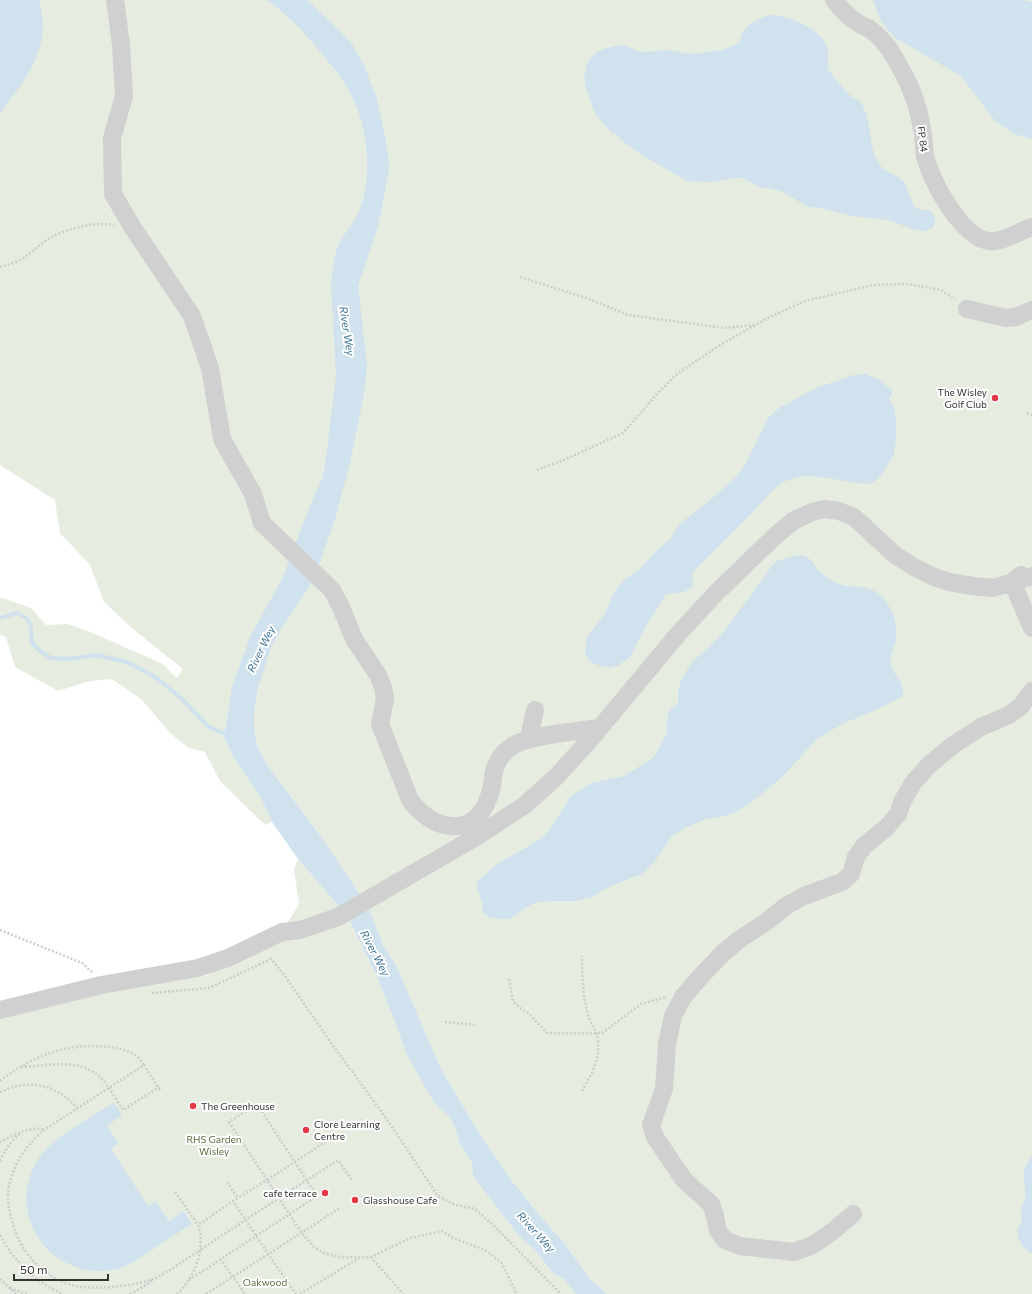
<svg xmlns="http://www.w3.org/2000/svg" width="1032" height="1294" font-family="Commissioner,sans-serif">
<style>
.green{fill:#e6ecdf}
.water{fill:#cfe2ee}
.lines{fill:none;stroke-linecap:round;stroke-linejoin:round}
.stream{stroke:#cfe2ee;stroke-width:4}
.path{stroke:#cdcdcd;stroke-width:2.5;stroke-dasharray:2 2;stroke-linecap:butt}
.minor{stroke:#d0d0d0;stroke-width:18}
.poi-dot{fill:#e63946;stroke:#fff;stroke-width:1.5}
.labels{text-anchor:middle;stroke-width:4;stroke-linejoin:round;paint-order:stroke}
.street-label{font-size:10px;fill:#333;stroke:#fff}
.poi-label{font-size:10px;fill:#333;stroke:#fff;text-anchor:start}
.park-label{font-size:10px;fill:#56703f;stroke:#fff}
.water-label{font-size:11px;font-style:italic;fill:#3f7597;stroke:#fff}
</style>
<rect width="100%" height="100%" fill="#fff"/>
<path class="green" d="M0 0H1032V1294H607L590 1279 565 1244 535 1210 509 1177 479 1133 441 1069 396 965 383 945 339 865 322 838 267 765 258 748 254 730V710L229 704 224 736 232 755 261 798 272 822 265 825 220 781 205 752 189 748 171 734 141 699 112 679 90 681 58 691 15 667 6 637 0 635V597L31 608 46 625 67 624 88 631 163 664 177 678 183 669 134 630 104 602 90 565 60 533 55 500 0 465Z
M298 859 348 917 376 974 396 1024 435 1104 449 1116 456 1130 460 1144 472 1163 473 1176 518 1235 535 1250 552 1272 565 1280 576 1294H0V1013L162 979 206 976 228 964 286 925 299 904 294 869Z"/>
<path class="water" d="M0 0H39C41 9 43 19 43 28 41 63 20 86 0 113Z
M267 0H307L342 33 352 44 364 65 377 99 387 146 389 165 388 176 378 227 358 286 367 365 364 394 350 463 335 519 314 579 281 629 271 647 257 692 254 710V730L258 748 267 765 322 838 363 899 342 910 298 859 272 822 261 798 232 755 224 736 232 687 246 648 251 635 282 579 311 503 323 477 326 458 336 376 331 284C332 270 334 252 341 240 347 230 356 220 360 209 374 170 367 119 345 84 339 74 330 64 323 55 306 34 288 15 267 0Z
M873 0H1023L1032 2V139L1014 134 995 121 961 76 894 37 881 21Z
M772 15C790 16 821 29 827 47 829 54 827 62 828 69 835 79 843 89 852 97 855 99 859 100 862 104 872 122 868 144 878 162 882 171 895 174 902 180 906 183 912 202 915 208L923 210H930C935 215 936 220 934 227L925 231 915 230 889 220 853 216 820 208 808 207 783 192 769 188H762L742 178H735L711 182 687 181 639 153 620 139 616 133H612L595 114 586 88 584 77 586 68 588 62 595 53 603 49 620 45 626 46 639 51 645 52 669 50 691 54 723 50 739 43C741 40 741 37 742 34 749 22 760 17 772 15Z
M865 374 878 379 892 390V395L889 399 894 408 896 421V439L894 454 882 474 875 481 871 483 864 484 821 477 809 476 797 477 783 482 773 490 752 513 692 573 693 586C684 595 677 592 666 594L646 626 630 657 619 665 610 668 601 666 592 663 588 659 585 652 587 637 605 614 614 592 624 580 641 568 654 553 671 538 675 531 681 523 708 502 736 477 745 465 768 418 779 408 816 388 854 375Z
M798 555C801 556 805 556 807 557 812 560 815 567 819 571 824 575 831 580 837 583 847 589 859 585 870 589 888 595 899 621 896 640 894 648 889 655 891 664 894 678 907 683 902 697L874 711 844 723 818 738 782 777 758 797 738 811 724 816 703 820 687 827 671 837 655 861 641 875 633 877 603 890 592 897 575 901H550L534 903 527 907 511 918 507 919 491 918 483 913 482 902 477 888V882L480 879 497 864 539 840 545 835 553 825 571 796 579 791 592 783 624 776 654 757 667 733V719L669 711 678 703V692L681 680 692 662 709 647 721 635 749 598 771 567 777 561Z
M368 907 383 945 396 965 441 1069 479 1133 509 1177 535 1210 565 1244 590 1279 607 1294H576L565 1280 552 1272 535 1250 518 1235 473 1176 472 1163 460 1144 456 1130 449 1116 435 1104 407 1055 396 1024 376 974 348 917Z
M114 1103 122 1115 107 1126 118 1143 111 1149 148 1206 156 1202 169 1221 184 1211 192 1224C179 1232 165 1241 152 1250 142 1256 132 1264 120 1268 56 1286 3 1218 37 1161 52 1137 90 1118 114 1103Z
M1031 1157H1032V1254L1023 1247 1018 1237 1017 1229 1022 1221 1021 1209 1026 1196 1024 1180V1169Z"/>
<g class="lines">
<path class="stream" d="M0 618 17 613C33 619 31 628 32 643L40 651 51 658 70 659 96 655 127 662 155 677 181 698 209 727 228 735"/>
<path class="path" d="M0 267C9 265 18 262 26 256 34 251 40 244 48 239 65 229 95 221 114 225
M520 277 589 299 628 315 724 328 754 325
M1027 413 1032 415
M537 470 566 459 623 433 657 394 677 374 720 345 766 319 805 301 873 285 907 284 941 290 955 300
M0 930 82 963 92 972
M509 979 513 1001 520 1008 528 1013 547 1033H602L641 1004 666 997
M152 993 209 988 271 959 285 976 334 1047 384 1115 438 1196 453 1204 475 1209 493 1225 561 1294
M445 1022 477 1025
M21 1067C48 1066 77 1057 100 1077 108 1084 116 1100 123 1110L159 1087
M0 1081C30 1057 67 1042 107 1047 116 1048 125 1049 133 1054 138 1056 141 1061 144 1065
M160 1090 144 1065 44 1130C26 1146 15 1161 9 1185 7 1194 8 1204 10 1213 17 1249 42 1281 81 1287 100 1289 138 1286 156 1278 171 1270 185 1260 200 1250L201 1236 198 1225 233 1201
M582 1091C592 1074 603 1053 596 1032 594 1027 591 1023 589 1018 583 999 582 977 582 956
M0 1092C6 1090 12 1087 18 1086 42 1081 63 1091 78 1109
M336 1135 267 1180 279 1198 338 1160 352 1180
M0 1142C12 1136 31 1125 44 1130
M0 1161C5 1150 11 1141 20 1134
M227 1182 238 1198 233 1201 268 1254 296 1294
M175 1192 198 1225
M0 1235C13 1260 36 1283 63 1294
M371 1257 403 1294
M220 1259 245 1294
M0 1279 16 1294
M189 1280 317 1196 257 1104 229 1122 267 1180 238 1198
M10 1288 27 1294
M130 1294 146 1285 153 1279
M177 1294C189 1283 198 1266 200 1250L279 1198 301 1232 314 1247 324 1253 339 1257H371L410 1238 442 1231 453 1238 485 1250 501 1262 517 1294
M206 1294 340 1208
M300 1294 359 1258"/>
<path class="minor" d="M115 0 121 45 124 96 112 138 113 194 133 228 192 316 210 368 222 439 253 494 262 523 332 590 340 605 354 639 378 675 383 687 385 699 380 724 410 800C420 813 433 824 450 826 475 829 487 808 492 786 493 780 493 772 496 766 499 757 504 752 511 747 525 735 580 731 600 728
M834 0C841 9 848 17 858 23 862 26 867 27 871 30 885 40 895 57 902 71 913 90 920 113 923 135 924 142 924 149 925 156 931 181 961 237 989 241 1001 243 1020 231 1032 227
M967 309 1006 318 1016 317 1032 310
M1021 575 1012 582 1032 628
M529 738 535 710
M0 1010 101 985 198 968 228 958 282 932 300 930 338 917 476 837 525 805 557 776 594 735 679 633 717 592 774 537 793 521 812 512 825 509 839 511 854 517 895 555 914 567 934 577 949 582 973 586 993 588 1032 576
M853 1214 833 1231 813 1245 794 1252 740 1246 725 1240 718 1231 715 1216 711 1204 684 1180 655 1137 651 1125 664 1089 667 1044 673 1016 683 997 702 975 723 953 740 939 766 922 786 906 804 896 842 882 851 874 856 857 864 846 886 828 898 814 903 800 913 783 929 765 953 745 981 727 1009 715 1021 706 1032 691"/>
</g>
<g class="poi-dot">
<circle cx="995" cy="398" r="4"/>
<circle cx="193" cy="1106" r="4"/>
<circle cx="306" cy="1130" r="4"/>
<circle cx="325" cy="1193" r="4"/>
<circle cx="355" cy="1200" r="4"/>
</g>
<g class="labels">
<g class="street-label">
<text transform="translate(923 139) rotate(82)" y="4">FP 84</text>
</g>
<g class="poi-label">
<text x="987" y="396" text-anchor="end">The Wisley<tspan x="987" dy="12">Golf Club</tspan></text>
<text x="201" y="1110">The Greenhouse</text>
<text x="314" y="1128">Clore Learning<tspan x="314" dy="12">Centre</tspan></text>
<text x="317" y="1197" text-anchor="end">cafe terrace</text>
<text x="363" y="1204">Glasshouse Cafe</text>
</g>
<g class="park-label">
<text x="214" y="1143">RHS Garden<tspan x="214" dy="12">Wisley</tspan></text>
<text x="265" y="1286">Oakwood</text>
</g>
<g class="water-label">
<text transform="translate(347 331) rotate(81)" y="4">River Wey</text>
<text transform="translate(261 649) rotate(-64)" y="4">River Wey</text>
<text transform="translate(375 953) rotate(62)" y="4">River Wey</text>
<text transform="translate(536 1232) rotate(48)" y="4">River Wey</text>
</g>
</g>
<path d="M14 1274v6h94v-6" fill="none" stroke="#333333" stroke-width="2"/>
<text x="20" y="1274" font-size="12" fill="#333333" stroke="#ffffff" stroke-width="3" paint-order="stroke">50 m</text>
</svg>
